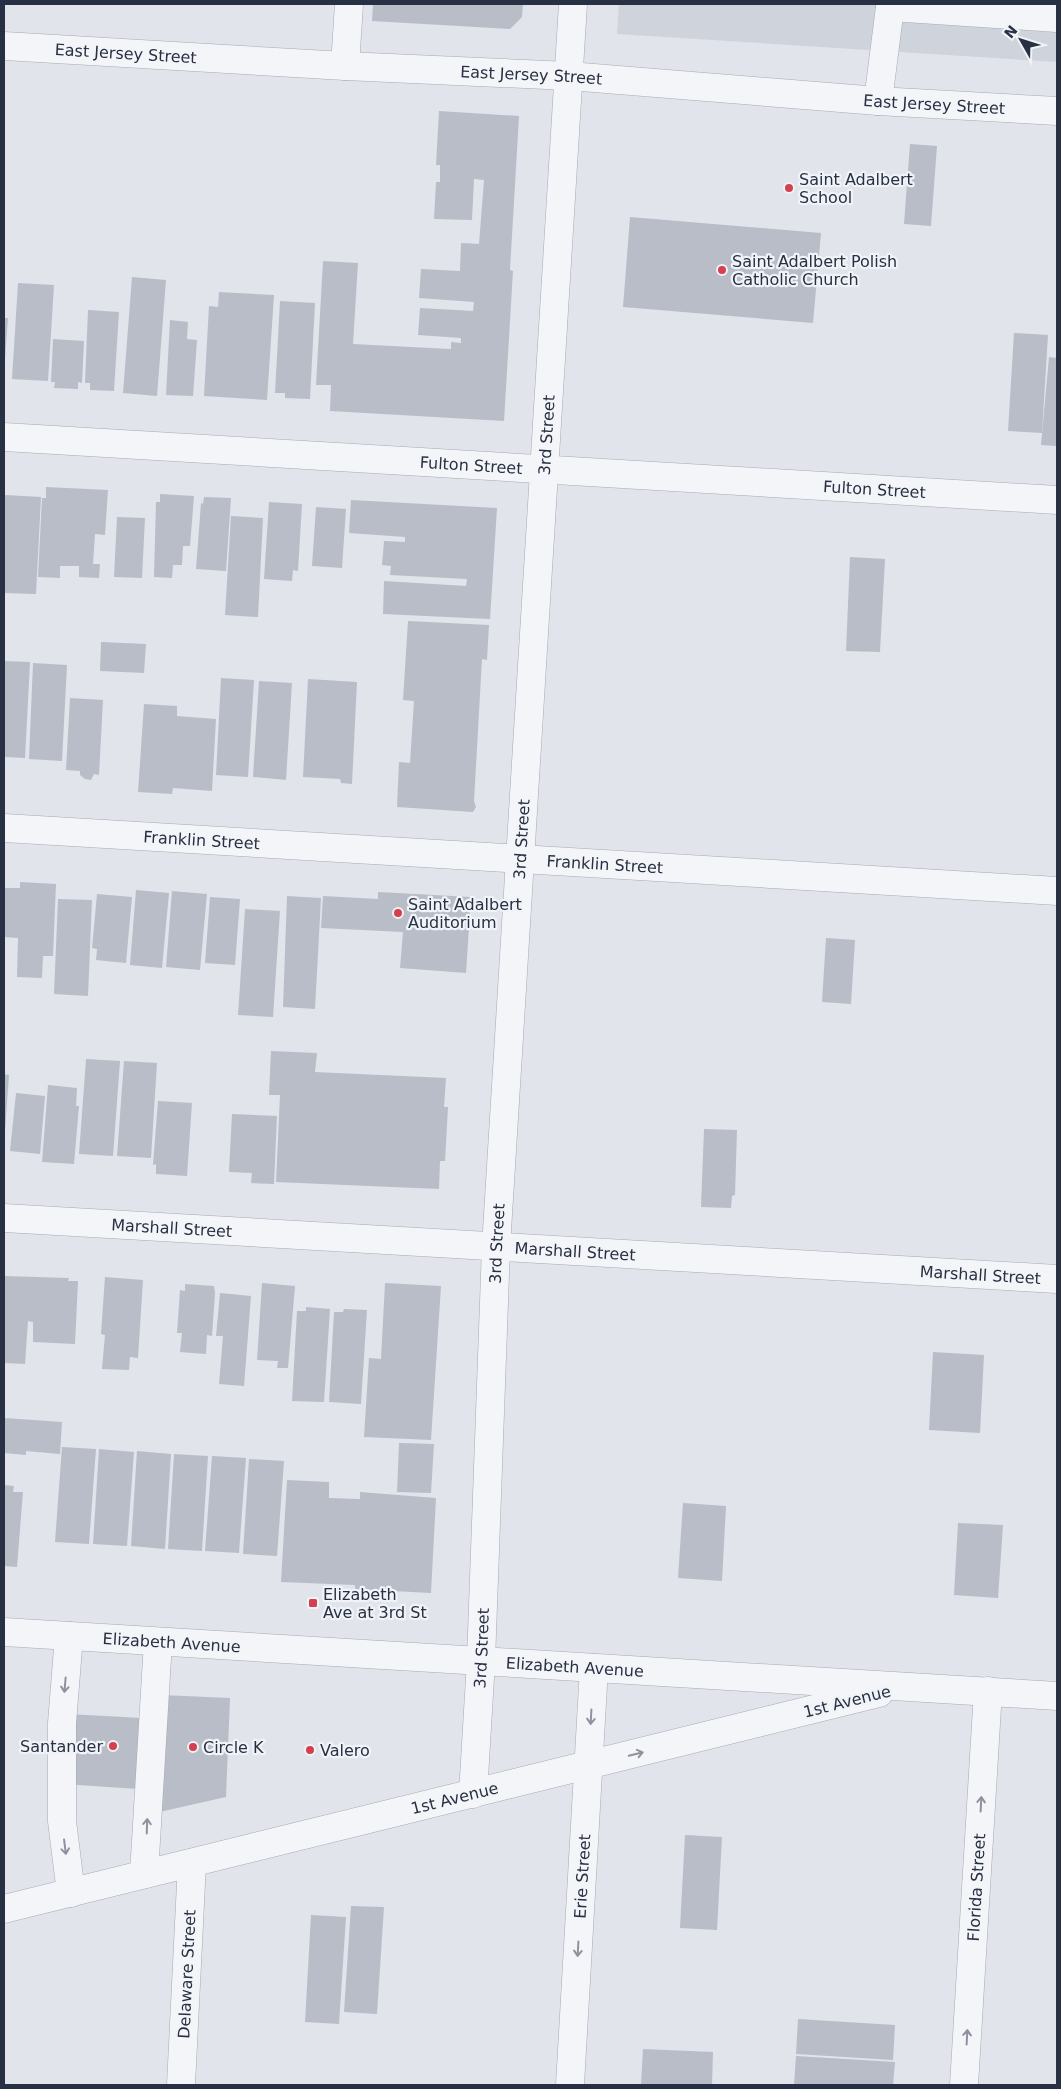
<svg xmlns="http://www.w3.org/2000/svg" width="1061" height="2089" font-family="'DejaVu Sans',sans-serif">
<style>
.built{fill:#cfd3dc}
.building{fill:#b8bdc8}
.lines{fill:none;stroke-linecap:round;stroke-linejoin:round}
.minor-casing{stroke:#a6aab5;stroke-width:29}
.minor{stroke:#f4f5f8;stroke-width:28}
.oneway{stroke:#8e929e}
.poi-dot{fill:#d4404f;stroke:#f0f3f7;stroke-width:2}
.labels{text-anchor:middle;stroke-width:4.5;stroke-linejoin:round;paint-order:stroke}
.street-label{font-size:16px;fill:#283043;stroke:#f0f3f7}
.poi-label{font-size:16px;fill:#283043;stroke:#f0f3f7;text-anchor:start}
</style>
<rect width="100%" height="100%" fill="#e1e4ea"/>
<path class="built" d="M619 4H1057V62L617 34Z"/>
<path class="building" d="M373 4H523L522 17 510 29 372 21Z
M439 111 519 116 510 270 513 271 504 421 330 411 331 385H316L323 261 358 263 353 344 451 349V342L461 343V338L418 335 420 308 473 311 474 302 419 298 421 269 460 271 461 243 479 244 484 180 474 179 472 220 434 219 436 182H440V165H436Z
M910 144 937 146 931 226 904 224Z
M630 217 821 233 813 323 623 307Z
M132 277 166 280 157 396 123 393Z
M18 283 54 285 48 381 12 379Z
M219 292 274 295 267 400 204 396 209 306 218 307Z
M280 301 315 303 310 399 285 398V393H275Z
M88 310 119 312 114 391 90 390V383H85Z
M4 318H8L5 359H4Z
M170 320 188 322 187 339 197 340 193 396 166 395Z
M1014 333 1048 335 1042 433 1008 431Z
M53 339 84 341 82 383 78 382V389L54 388 55 382H51Z
M1049 357 1057 358V446L1041 445Z
M46 487 108 490 105 535 95 534 93 564H100L99 578 79 577V566H60V578L38 577 42 498H46Z
M160 494 194 496 190 546H183L182 565H173L172 578 154 577 156 502H160Z
M5 495 41 497 36 594 4 593Z
M204 497 231 498 226 571 196 569 201 503 203 504Z
M351 500 497 508 490 619 383 614 384 581 466 586 467 579 390 575 391 566 382 565 384 541 405 542V537L349 533Z
M269 502 302 504 298 571 293 570 292 581 264 579Z
M316 507 346 509 342 568 312 566Z
M231 516 263 518 258 617 225 615Z
M117 517 145 518 142 578 114 577Z
M850 557 885 559 880 652 846 651Z
M408 621 489 625 487 660 482 659 474 801 476 807 473 812 397 807 399 762 410 763 414 701 403 700Z
M101 642 146 644 144 673 100 671Z
M4 661 30 662 25 758 4 757Z
M33 663 67 665 62 761 29 759Z
M221 678 254 680 248 777 216 775Z
M308 679 357 682 352 784 341 783 340 779 303 777Z
M259 681 292 683 286 780 253 777Z
M70 698 103 700 99 775 94 774 91 780 85 779 80 775V771L66 770Z
M144 704 177 706V716L216 719 212 791 173 788 172 794 138 792Z
M20 882 56 884 53 956H43L42 978 17 977 18 938 4 937V888H20Z
M136 890 169 893 162 968 130 965Z
M172 891 207 894 200 970 166 967Z
M378 892 471 897 466 973 400 968 403 932 321 928 323 896 378 899Z
M97 894 132 897 126 963 96 960 97 949 92 948Z
M287 896 321 898 315 1009 283 1007Z
M210 897 240 899 235 965 205 963Z
M58 899 92 900 88 996 54 994Z
M245 909 280 911 273 1017 238 1015Z
M826 938 855 940 851 1004 822 1002Z
M271 1051 317 1053 315 1072 446 1078 444 1107H448L445 1161H440L439 1189 276 1182 280 1095H269Z
M86 1059 120 1061 113 1156 79 1154Z
M124 1061 157 1063 151 1158 117 1156Z
M4 1074 9 1075 5 1131H4Z
M48 1085 77 1088 76 1106H79L74 1164 42 1162Z
M16 1093 45 1096 40 1154 10 1151Z
M158 1101 192 1103 187 1176 156 1174V1164L153 1165Z
M232 1114 277 1116 274 1184 251 1183 252 1173 229 1172Z
M704 1129 737 1130 735 1195 732 1196 731 1208 701 1207Z
M4 1276 69 1278 68 1281H78L75 1344 33 1342V1312V1322L28 1321 25 1364 4 1363Z
M105 1277 143 1280 138 1358 130 1357 129 1370 102 1369 105 1335 101 1334Z
M262 1283 295 1286 288 1368H277L278 1361 257 1360Z
M385 1283 441 1286 431 1440 364 1437 369 1358 381 1359Z
M185 1284 214 1286 215 1293 212 1336 207 1335 206 1354 180 1352 182 1333H177L180 1290 185 1291Z
M220 1293 251 1296 244 1386 219 1384 223 1336H216Z
M306 1307 330 1309 324 1402 292 1401 297 1311H306Z
M344 1309 367 1310 361 1404 329 1402 334 1312H343Z
M933 1352 984 1355 980 1433 929 1430Z
M4 1418 62 1422 60 1454 26 1451V1455L4 1453Z
M399 1443 434 1444 431 1493 397 1492Z
M62 1447 96 1449 89 1544 55 1542Z
M99 1449 134 1452 127 1546 93 1544Z
M137 1451 171 1454 165 1549 131 1546Z
M174 1454 208 1456 202 1551 168 1549Z
M212 1456 246 1458 239 1553 205 1551Z
M249 1459 284 1461 277 1556 243 1554Z
M287 1480 329 1482V1498L360 1499V1492L436 1498 431 1593 355 1589V1585L281 1582Z
M4 1485 14 1486 13 1492H23L17 1567 4 1566Z
M683 1503 726 1506 722 1581 678 1578Z
M958 1523 1003 1525 998 1598 954 1595Z
M162 1695 230 1698 226 1797 155 1813Z
M68 1714 142 1718 138 1789 63 1784Z
M685 1835 722 1837 717 1930 680 1928Z
M351 1906 384 1907 377 2014 344 2012Z
M311 1915 346 1917 339 2024 305 2022Z
M798 2019 895 2025 893 2060 796 2054Z
M643 2049 713 2052 712 2085 641 2084Z
M796 2056 895 2062 893 2085H794Z"/>
<g class="lines">
<g class="minor-casing">
<g id="minor">
<path d="M891 4 890 7 1057 18"/>
<path id="s1" d="M4 46 345 66 569 76 878 101 1057 111"/>
<path d="M345 66 349 4"/>
<path d="M878 101 890 7"/>
<path id="s2" d="M4 437 1057 500"/>
<path id="s3" d="M4 828 1057 891"/>
<path id="s4" d="M4 1218 1057 1279"/>
<path id="s5" d="M4 1632 1057 1696"/>
<path d="M69 1636 62 1723V1821L71 1893"/>
<path id="s6" d="M473 1794 481 1661 496 1247 573 4"/>
<path d="M144 1874 158 1642"/>
<path id="s7" d="M4 1909 879 1693"/>
<path id="s8" d="M181 2085 192 1863"/>
<path id="s9" d="M570 2085 594 1668"/>
<path id="s10" d="M964 2085 988 1691"/>
</g>
</g>
<use href="#minor" class="minor"/>
</g>
<defs><path id="oneway-shaft" d="M-6 0H5M1.5-3L5.5 0L1.5 3" fill="none" stroke-width="1.6" stroke-linecap="round" stroke-linejoin="round" transform="scale(1.25)"/></defs>
<g class="oneway">
<use href="#oneway-shaft" transform="translate(65 1685) rotate(95)"/>
<use href="#oneway-shaft" transform="translate(591 1717) rotate(93)"/>
<use href="#oneway-shaft" transform="translate(636 1754) rotate(-14)"/>
<use href="#oneway-shaft" transform="translate(981 1804) rotate(-87)"/>
<use href="#oneway-shaft" transform="translate(147 1826) rotate(-88)"/>
<use href="#oneway-shaft" transform="translate(65 1847) rotate(83)"/>
<use href="#oneway-shaft" transform="translate(578 1949) rotate(93)"/>
<use href="#oneway-shaft" transform="translate(967 2037) rotate(-87)"/>
</g>
<g class="poi-dot">
<circle cx="789" cy="188" r="5"/>
<circle cx="722" cy="270" r="5"/>
<circle cx="398" cy="913" r="5"/>
<rect x="308" y="1598" width="10" height="10" rx="2.5"/>
<circle cx="113" cy="1746" r="5"/>
<circle cx="193" cy="1747" r="5"/>
<circle cx="310" cy="1750" r="5"/>
</g>
<g class="labels">
<g class="street-label">
<text dy="6" stroke="none"><textPath href="#s1" startOffset="122">East Jersey Street</textPath></text>
<text dy="6" stroke="none"><textPath href="#s1" startOffset="528">East Jersey Street</textPath></text>
<text dy="6" stroke="none"><textPath href="#s1" startOffset="932">East Jersey Street</textPath></text>
<text dy="6" stroke="none"><textPath href="#s6" startOffset="1361">3rd Street</textPath></text>
<text dy="6" stroke="none"><textPath href="#s2" startOffset="468">Fulton Street</textPath></text>
<text dy="6" stroke="none"><textPath href="#s2" startOffset="872">Fulton Street</textPath></text>
<text dy="6" stroke="none"><textPath href="#s6" startOffset="956">3rd Street</textPath></text>
<text dy="6" stroke="none"><textPath href="#s3" startOffset="198">Franklin Street</textPath></text>
<text dy="6" stroke="none"><textPath href="#s3" startOffset="602">Franklin Street</textPath></text>
<text dy="6" stroke="none"><textPath href="#s4" startOffset="168">Marshall Street</textPath></text>
<text dy="6" stroke="none"><textPath href="#s6" startOffset="551">3rd Street</textPath></text>
<text dy="6" stroke="none"><textPath href="#s4" startOffset="572">Marshall Street</textPath></text>
<text dy="6" stroke="none"><textPath href="#s4" startOffset="978">Marshall Street</textPath></text>
<text dy="6" stroke="none"><textPath href="#s5" startOffset="168">Elizabeth Avenue</textPath></text>
<text dy="6" stroke="none"><textPath href="#s6" startOffset="146">3rd Street</textPath></text>
<text dy="6" stroke="none"><textPath href="#s5" startOffset="572">Elizabeth Avenue</textPath></text>
<text transform="translate(847 1701) rotate(-14)" y="6">1st Avenue</text>
<text dy="6" stroke="none"><textPath href="#s7" startOffset="464">1st Avenue</textPath></text>
<text dy="6" stroke="none"><textPath href="#s9" startOffset="209">Erie Street</textPath></text>
<text dy="6" stroke="none"><textPath href="#s10" startOffset="198">Florida Street</textPath></text>
<text dy="6" stroke="none"><textPath href="#s8" startOffset="111">Delaware Street</textPath></text>
</g>
<g class="poi-label">
<text x="799" y="185">Saint Adalbert<tspan x="799" dy="18">School</tspan></text>
<text x="732" y="267">Saint Adalbert Polish<tspan x="732" dy="18">Catholic Church</tspan></text>
<text x="408" y="910">Saint Adalbert<tspan x="408" dy="18">Auditorium</tspan></text>
<text x="323" y="1600">Elizabeth<tspan x="323" dy="18">Ave at 3rd St</tspan></text>
<text x="103" y="1752" text-anchor="end">Santander</text>
<text x="203" y="1753">Circle K</text>
<text x="320" y="1756">Valero</text>
</g>
</g>
<rect width="1061" height="2089" fill="none" stroke="#283043" stroke-width="10"/>
<g transform="translate(1021 40) rotate(309)" stroke="#f0f3f7" stroke-width="4" paint-order="stroke">
<path d="M0-4L9 19L0 12L-9 19Z" fill="#283043"/>
<text y="-8" font-size="14" font-weight="bold" text-anchor="middle" fill="#283043">N</text>
</g>
</svg>
